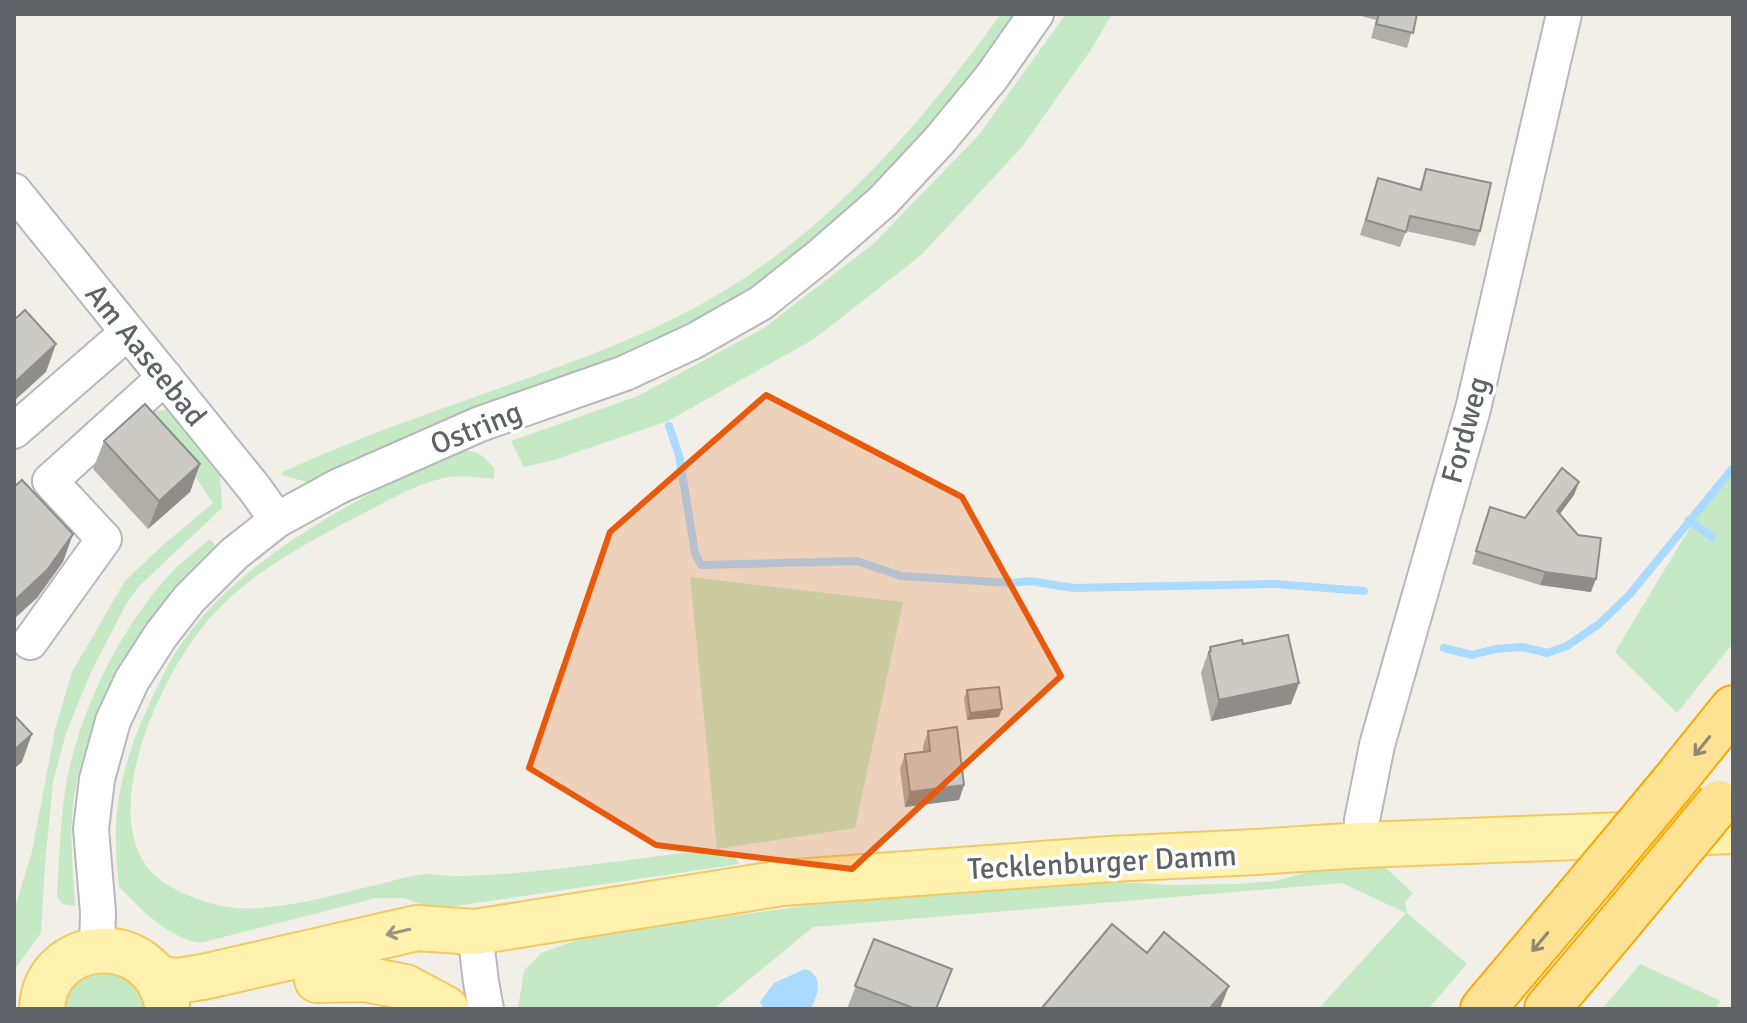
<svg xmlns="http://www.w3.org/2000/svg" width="1747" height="1023" font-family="Signika,sans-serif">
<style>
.green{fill:#c5e8c5}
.water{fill:#aadaff}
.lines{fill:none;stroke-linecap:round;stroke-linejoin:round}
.stream{stroke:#aadaff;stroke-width:8}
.minor-casing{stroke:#b5b8bc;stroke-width:38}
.major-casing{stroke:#f2c960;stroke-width:48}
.highway-casing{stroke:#f9ab00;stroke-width:48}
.minor{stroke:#fff;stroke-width:34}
.major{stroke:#fff2af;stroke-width:44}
.highway{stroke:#fde293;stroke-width:44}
.highway-bridge-casing{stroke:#f9ab00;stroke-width:48;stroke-linecap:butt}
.highway-bridge{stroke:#fde293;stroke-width:44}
.wall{fill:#afaea9}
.shaded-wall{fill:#8f8d8a}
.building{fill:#cccac5;stroke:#8f8d8a;stroke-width:2}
.oneway{stroke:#8e8975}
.oneway2{stroke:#979581}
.marked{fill:#e8590c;fill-opacity:0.2;stroke:#e8590c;stroke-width:6;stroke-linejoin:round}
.labels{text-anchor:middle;stroke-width:7;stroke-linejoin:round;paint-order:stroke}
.street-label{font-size:30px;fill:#5f6368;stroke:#fff}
</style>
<rect width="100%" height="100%" fill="#f1efe8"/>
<path class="green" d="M1001 14H1017L949 104 866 196 810 246 755 287 711 314 619 358 310 483 282 475V472C363 435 447 407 531 377 588 356 645 335 698 306 822 239 919 127 1001 14Z
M1066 14H1112L1092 48 1022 147 921 255 814 339 668 421 554 460 524 467 511 441 638 396 764 328 873 244 978 136Z
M177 408 217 460 221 487 222 508 138 587 124 608 91 672 66 733 53 782 45 863 41 933 14 970V910L32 852 55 730 72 672 125 581 162 546 213 503 152 412Z
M463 451C480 451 483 456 494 468V479C477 477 457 474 440 479 415 485 391 499 368 511 310 541 248 572 205 624 162 676 103 800 145 864 159 886 192 898 217 905 264 917 336 894 384 883 397 880 412 875 425 874 435 874 445 876 455 876 479 876 504 874 528 872 588 866 648 857 708 850L735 857 739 864 435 909 404 898H376L200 943 187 940 166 929 145 913 119 887C117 867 115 846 116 826 118 784 130 747 147 709 155 691 164 672 174 655 215 588 291 537 359 500 391 482 427 461 463 451Z
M1733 464V643L1677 713 1615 652 1712 491Z
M210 539 216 546C161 599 129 644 99 715 89 739 79 765 75 791 68 829 73 868 75 906L62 904 57 896C59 861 60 826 65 792 76 718 118 631 169 575 181 562 197 551 210 539Z
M690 577 903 602 855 828 717 849Z
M1383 865 1413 893 1405 902 1407 913 1467 964 1428 1009H1318L1406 913 1342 883 813 927 717 1006 716 1009H518L524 971 541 953 580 939 646 928 811 905 1057 882 1102 881 1167 885 1239 884 1275 881 1324 868Z
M1640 964 1721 1001 1715 1009H1602Z
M106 969 133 978 149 1009H61L62 999 79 977Z"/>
<path class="water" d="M805 969C824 975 818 995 811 1008L764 1009 760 1002 774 983Z"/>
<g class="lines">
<path class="stream" d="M669 426 679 455 695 553 701 565 857 561 901 576 1011 583 1030 581 1073 588 1275 584 1364 591
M1689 520 1712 537
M1444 648 1472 655 1495 649 1522 647 1547 653 1567 646 1599 624 1630 594 1733 468"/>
<g class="minor-casing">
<path id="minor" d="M14 191 255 489 277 520
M14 431 128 332
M30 642 104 539 50 481 165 377
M1362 845V820L1377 745 1473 409 1564 14
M475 932 481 982 486 1009
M97 950 98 912 91 829 97 779 113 721 132 680 161 635 189 599 234 554 277 520 339 486 480 424 625 373 694 341 761 303 820 256 882 202 939 141 991 78 1036 14"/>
</g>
<g class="major-casing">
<path id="major" d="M157 978 176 981 203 977 417 928 475 932 782 883 1110 859 1256 852 1362 845 1733 831
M317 980 365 979 405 987 446 1009
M42 1009C45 935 153 929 167 1004"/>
</g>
<g class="highway-casing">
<path id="highway" d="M1671 785 1733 708
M1483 1009 1590 882
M1547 1009 1622 920"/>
</g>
<use href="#minor" class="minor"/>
<use href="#major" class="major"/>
<use href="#highway" class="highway"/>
<g class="highway-bridge-casing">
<path id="highway-bridge" d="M1590 882 1671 785
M1622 920 1719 803"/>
</g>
<use href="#highway-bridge" class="highway-bridge"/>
</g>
<path class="wall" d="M1354 14H1417L1407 48 1371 38 1376 20Z
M1426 169 1480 231 1475 246 1406 231 1400 247 1360 235 1378 178 1419 190Z
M104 441 200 464 190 492 148 529 93 469Z
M1579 482 1574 495 1560 514 1591 592 1540 585 1472 564 1490 507 1525 518Z
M1243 644 1299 683 1291 704 1211 721 1201 673 1210 647Z
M967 690 999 717 967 720 964 698Z
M928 731 964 785 959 800 905 807 900 769 905 754 923 752V746Z
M874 939 937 1009H847Z"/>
<path class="shaded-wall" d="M56 344 46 372 14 401V383Z
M200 464 190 492 148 529 159 501Z
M1579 482 1574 495 1552 524 1557 511Z
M73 534 63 562 37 598 14 619V601Z
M1545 572 1596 579 1591 592 1540 585Z
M1299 683 1291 704 1211 721 1219 700Z
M1002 709 999 717 967 720 970 713Z
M32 734 22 762 14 769V750Z
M964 785 959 800 905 807 910 792Z
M1229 986 1220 1009H1209Z"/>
<path class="building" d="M1379 14H1417L1413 33 1376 24Z
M1426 169 1491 183 1480 231 1410 216 1406 232 1366 220 1378 178 1421 190Z
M25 310 56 344 14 383V320Z
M145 404 200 464 159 501 104 441Z
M1562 468 1579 482 1557 511 1578 535 1601 538 1596 579 1545 572 1476 551 1490 507 1525 518Z
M22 480 73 534 47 570 14 601V487Z
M1288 635 1299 683 1219 700 1209 652 1211 651 1210 647 1242 640 1243 644Z
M999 687 1002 709 970 713 967 690Z
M14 715 32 734 14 750Z
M957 727 964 785 910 792 905 754 930 751 928 731Z
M1112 924 1147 953 1164 932 1229 986 1209 1009H1041Z
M874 939 952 969 936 1009H916L855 986Z"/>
<defs><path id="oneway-shaft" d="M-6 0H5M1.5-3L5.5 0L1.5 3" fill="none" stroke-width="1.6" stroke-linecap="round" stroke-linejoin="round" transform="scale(2)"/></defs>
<g class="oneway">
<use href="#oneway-shaft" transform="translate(1702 746) rotate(129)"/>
<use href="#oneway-shaft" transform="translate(1540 942) rotate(130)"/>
</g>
<use class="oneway2" href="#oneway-shaft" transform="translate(398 932) rotate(167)"/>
<path class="marked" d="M766 395 962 497 1061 676 852 869 656 845 529 768 610 532Z"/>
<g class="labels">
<g class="street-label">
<text transform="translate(146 355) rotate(51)" y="10">Am Aaseebad</text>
<text transform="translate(476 428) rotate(-22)" y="10">Ostring</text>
<text transform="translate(1465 430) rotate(-75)" y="10">Fordweg</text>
<text transform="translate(1102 862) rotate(-3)" y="10">Tecklenburger Damm</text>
</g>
</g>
<rect width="1747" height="1023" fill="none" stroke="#5f6368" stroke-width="32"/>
</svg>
